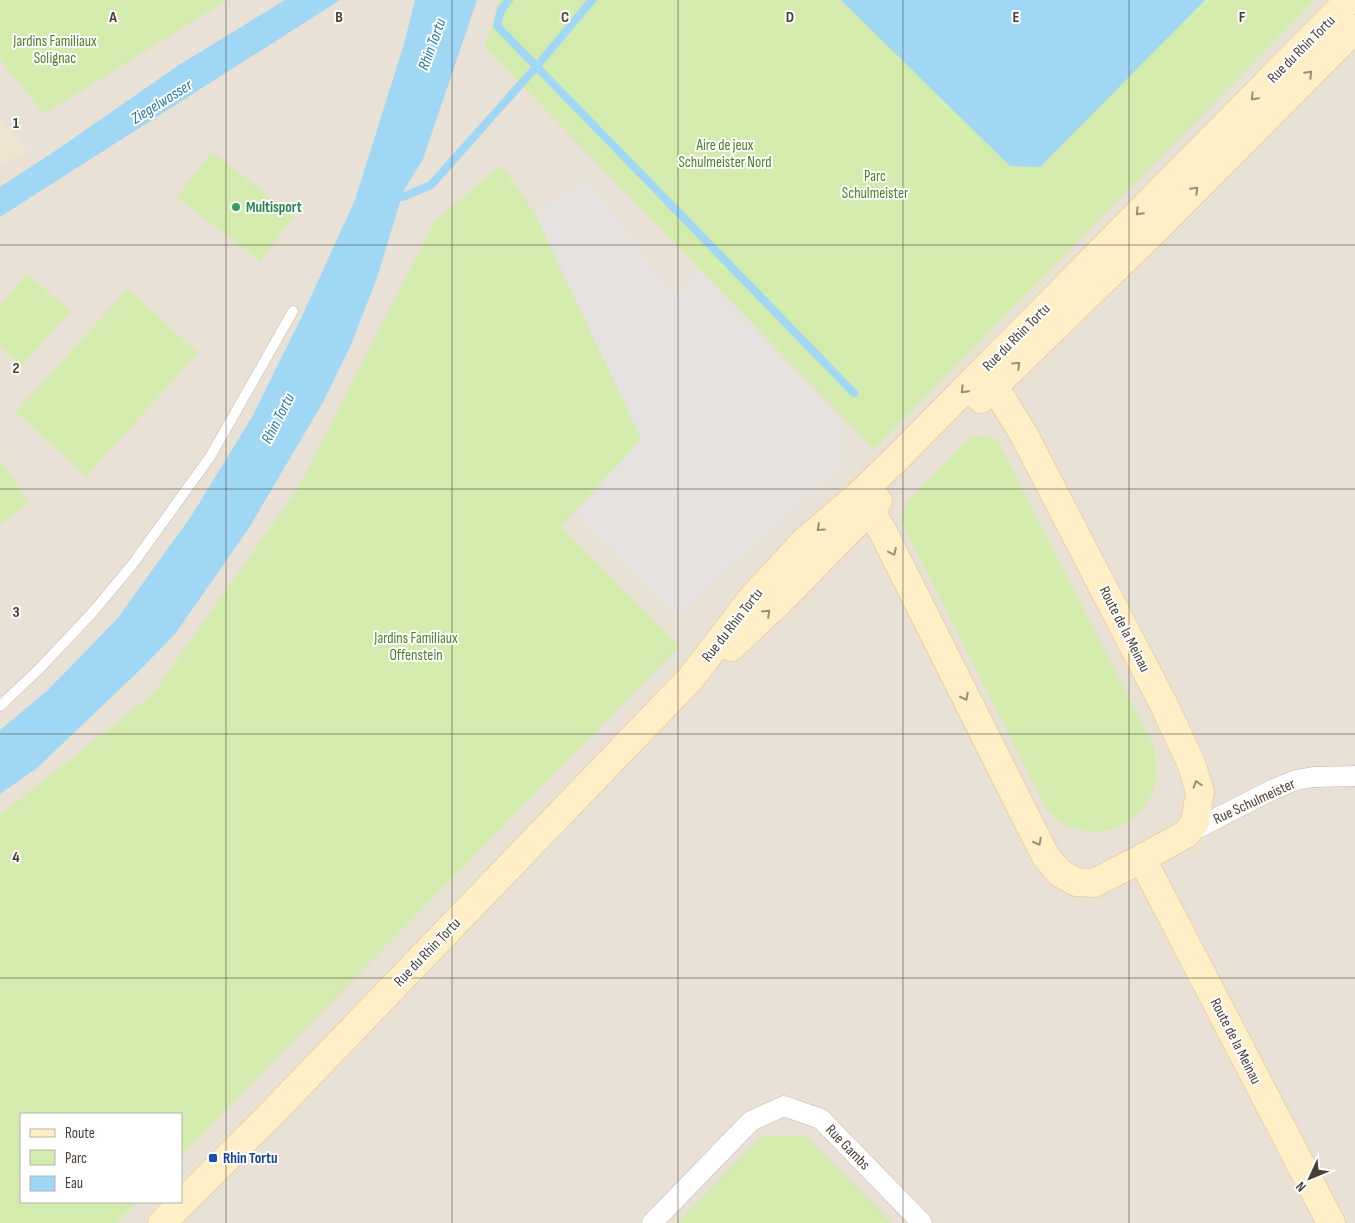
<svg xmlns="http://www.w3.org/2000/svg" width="1355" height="1223" font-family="'Sofia Sans Condensed',sans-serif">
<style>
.residential{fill:#e9e1d5;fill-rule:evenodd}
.education{fill:#efe4d0}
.green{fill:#d3ebad}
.parking{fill:#e5e2df}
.water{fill:#9fd7f5}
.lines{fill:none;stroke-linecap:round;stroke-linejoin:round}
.stream{stroke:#9fd7f5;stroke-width:8}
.lane-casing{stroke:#c1b7a9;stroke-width:11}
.street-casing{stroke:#c1b7a9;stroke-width:21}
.secondary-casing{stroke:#d8c294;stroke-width:29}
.lane{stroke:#fff;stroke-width:10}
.street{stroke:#fff;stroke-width:20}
.secondary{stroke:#ffeec6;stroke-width:28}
.oneway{stroke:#9a8e76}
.grid{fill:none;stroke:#484035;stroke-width:1;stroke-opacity:0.55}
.leisure-dot{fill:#2e9e5b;stroke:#fff;stroke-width:2}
.transit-dot{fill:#1a4fb4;stroke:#fff;stroke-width:2}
.labels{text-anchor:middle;stroke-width:4;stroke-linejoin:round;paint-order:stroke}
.park-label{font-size:15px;fill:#4c7e24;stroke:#fff}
.street-label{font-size:15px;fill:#484035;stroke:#fff}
.leisure-label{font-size:15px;font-weight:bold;fill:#27864d;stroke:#fff;text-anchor:start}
.transit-label{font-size:15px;font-weight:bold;fill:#164399;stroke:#fff;text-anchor:start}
.water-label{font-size:16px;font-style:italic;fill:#257aaa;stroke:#fff}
.grid-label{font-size:16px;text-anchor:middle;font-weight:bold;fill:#484035;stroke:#fff;stroke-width:4;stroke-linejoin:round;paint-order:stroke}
</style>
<rect width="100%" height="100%" fill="#f4f0e7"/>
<path class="residential" d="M0 0H1355V1223H0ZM21 1114H181V1202H21Z"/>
<path class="education" d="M0 118 28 150 0 167Z"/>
<path class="green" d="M0 0H227L44 114 0 59Z
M499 0H1315L874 449 485 47Z
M212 152 294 216 260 261 177 197Z
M501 165 534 212 642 438 560 526 679 646 181 1156V1114H21V1202H137L116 1223H0V815L152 695 297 490 435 221Z
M27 274 70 311 22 366 0 346V305Z
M128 289 198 353 86 476 16 412Z
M985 435 998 441 1154 747C1155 755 1157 765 1157 774 1153 812 1115 841 1077 829 1073 827 1067 826 1063 824 1057 820 1051 813 1046 808L904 527 902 515 907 502 970 437Z
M0 460 29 503 0 524Z
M762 1136H806L892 1223H677Z"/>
<path class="parking" d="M588 178 674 298 698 269 842 423V466L677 615 577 514 641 438 534 212Z"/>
<path class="water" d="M285 0H340L0 217V187L58 149 179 65Z
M415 0H477L423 159 403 192 377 278 350 347 323 402 249 528 175 634 143 667 37 768 0 794V730L48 690 117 619 192 515 252 417 302 316 355 200 404 44Z
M841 0H1205L1040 167 1010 166Z"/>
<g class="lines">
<path class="stream" d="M509 0 501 10 497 26 854 393
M393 198 403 197 431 185 537 66 592 0"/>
<g class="lane-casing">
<path id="lane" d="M0 706 40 668 92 613 132 565 210 457 293 311"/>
</g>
<g class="street-casing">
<path id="street" d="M1186 834 1274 789 1296 780 1314 777 1355 776
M652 1223 751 1121 784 1106 821 1119 922 1223"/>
</g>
<g class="secondary-casing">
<path id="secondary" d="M981 399 1154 231 1355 29
M858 496C873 513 883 530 892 550L1046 857 1060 873 1076 882 1094 883 1135 862 1186 834 1195 822 1200 792 1191 763 1165 707 1023 433 984 370
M731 647 783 598 878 501
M1142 859 1331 1223
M162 1223 275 1110 690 679 754 596 804 542 858 496 897 458 1349 0"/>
</g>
<use href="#lane" class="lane"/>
<use href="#street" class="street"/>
<use href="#secondary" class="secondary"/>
</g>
<defs><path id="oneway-chevron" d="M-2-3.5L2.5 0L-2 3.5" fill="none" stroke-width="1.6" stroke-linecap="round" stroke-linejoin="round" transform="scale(1.25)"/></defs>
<g class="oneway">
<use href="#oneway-chevron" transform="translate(1309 74) rotate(-45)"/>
<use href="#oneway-chevron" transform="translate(1254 97) rotate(135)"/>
<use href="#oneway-chevron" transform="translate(1195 190) rotate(-45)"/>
<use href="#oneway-chevron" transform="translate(1139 212) rotate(134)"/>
<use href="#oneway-chevron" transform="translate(1017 365) rotate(-44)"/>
<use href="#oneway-chevron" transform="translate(964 390) rotate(135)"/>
<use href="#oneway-chevron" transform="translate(820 528) rotate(138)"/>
<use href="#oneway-chevron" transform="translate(893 552) rotate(65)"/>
<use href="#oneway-chevron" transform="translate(767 613) rotate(-43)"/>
<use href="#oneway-chevron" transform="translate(965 697) rotate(63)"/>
<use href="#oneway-chevron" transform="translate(1197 784) rotate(-106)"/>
<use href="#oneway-chevron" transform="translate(1038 842) rotate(63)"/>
</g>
<path class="grid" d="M226 0V1223M452 0V1223M678 0V1223M903 0V1223M1129 0V1223M0 245H1355M0 489H1355M0 734H1355M0 978H1355"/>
<circle class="leisure-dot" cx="236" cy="207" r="5"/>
<rect class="transit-dot" x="208" y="1153" width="10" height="10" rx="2.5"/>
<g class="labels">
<g class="park-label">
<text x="55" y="46">Jardins Familiaux<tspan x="55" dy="17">Solignac</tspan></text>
<text x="725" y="150">Aire de jeux<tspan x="725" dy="17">Schulmeister Nord</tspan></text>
<text x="875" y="181">Parc<tspan x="875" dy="17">Schulmeister</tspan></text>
<text x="416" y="643">Jardins Familiaux<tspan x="416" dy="17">Offenstein</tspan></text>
</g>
<g class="street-label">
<text transform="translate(1301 49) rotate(-45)" y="5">Rue du Rhin Tortu</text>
<text transform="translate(1016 337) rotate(-45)" y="5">Rue du Rhin Tortu</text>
<text transform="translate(732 625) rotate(-52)" y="5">Rue du Rhin Tortu</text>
<text transform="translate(1125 629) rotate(63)" y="5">Route de la Meinau</text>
<text transform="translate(1254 801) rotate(-25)" y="5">Rue Schulmeister</text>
<text transform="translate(427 952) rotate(-46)" y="5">Rue du Rhin Tortu</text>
<text transform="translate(1236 1041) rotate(63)" y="5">Route de la Meinau</text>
<text transform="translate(848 1147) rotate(46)" y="5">Rue Gambs</text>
</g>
<g class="leisure-label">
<text x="246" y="212">Multisport</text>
</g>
<g class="transit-label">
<text x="223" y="1163">Rhin Tortu</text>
</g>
<g class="water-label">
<text transform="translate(431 44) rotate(-70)" y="6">Rhin Tortu</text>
<text transform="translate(161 101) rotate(-32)" y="6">Ziegelwasser</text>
<text transform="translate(277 418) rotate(-63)" y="6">Rhin Tortu</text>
</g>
</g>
<g class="grid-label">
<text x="113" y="22">A</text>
<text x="339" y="22">B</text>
<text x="565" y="22">C</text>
<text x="790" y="22">D</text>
<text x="1016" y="22">E</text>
<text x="1242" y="22">F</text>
<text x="16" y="128">1</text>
<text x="16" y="373">2</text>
<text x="16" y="617">3</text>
<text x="16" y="862">4</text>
</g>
<rect x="20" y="1113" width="162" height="90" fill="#ffffff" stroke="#b6b3ae"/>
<rect x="30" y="1129" width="25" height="8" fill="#ffeec6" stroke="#b6b3ae"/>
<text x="65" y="1138" font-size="15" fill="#484035">Route</text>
<rect x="30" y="1150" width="25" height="15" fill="#d3ebad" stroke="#b6b3ae"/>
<text x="65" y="1163" font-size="15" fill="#484035">Parc</text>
<rect x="30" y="1176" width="25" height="15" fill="#9fd7f5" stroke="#b6b3ae"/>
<text x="65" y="1188" font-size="15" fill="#484035">Eau</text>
<g transform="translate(1310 1178) rotate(226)" stroke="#ffffff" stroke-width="4" paint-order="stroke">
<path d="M0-4L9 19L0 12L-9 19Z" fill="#484035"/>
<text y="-8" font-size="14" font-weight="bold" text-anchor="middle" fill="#484035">N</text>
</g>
</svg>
